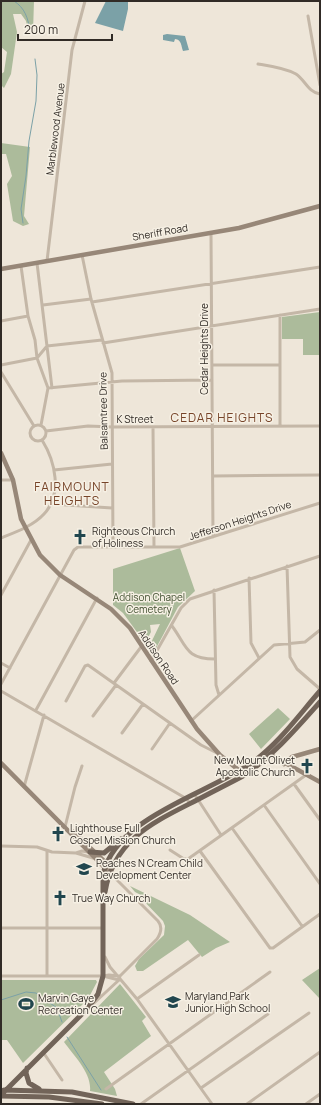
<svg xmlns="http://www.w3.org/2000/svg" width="321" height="1105" font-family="Manrope,sans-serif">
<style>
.green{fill:#acbb9b}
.water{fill:#7ba1a7}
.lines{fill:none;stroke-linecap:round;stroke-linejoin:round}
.stream{stroke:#7ba1a7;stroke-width:1}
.street{stroke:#c4b7a7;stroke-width:3}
.secondary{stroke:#978778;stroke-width:4.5}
.primary{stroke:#726459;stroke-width:5}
.labels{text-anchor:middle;stroke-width:3;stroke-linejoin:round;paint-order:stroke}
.street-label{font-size:10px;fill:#312b26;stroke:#f6f0e4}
.poi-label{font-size:10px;fill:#312b26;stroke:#f6f0e4;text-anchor:start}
.park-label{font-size:10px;fill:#3e4d2d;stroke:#f6f0e4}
.quarter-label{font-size:12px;letter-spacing:1px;fill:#774429;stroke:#f6f0e4}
</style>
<rect width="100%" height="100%" fill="#eee6d9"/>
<path class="green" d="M1 1H34L33 32 28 31 26 21 21 14H13L17 32 11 74 4 88 1 85V74L4 72 7 52 1 47Z
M1 143 30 147 24 216 29 224 23 226 13 221 7 184 12 176 6 154H1Z
M320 312V355H303V339H282V317Z
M180 548 195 591 178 607 154 652 149 647 160 624 150 625 151 632 145 643 123 613 113 605V569Z
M278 708 290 719 261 749 249 734Z
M130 886 190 915 230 942 216 948 202 957 188 940 143 971H137L135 966 139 959 164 935 165 926 163 921 141 898V895L135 892Z
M320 968V999L302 980Z
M1 980H96L97 982 88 999 23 1063 7 1040H1Z
M120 984 146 1017 142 1021 151 1036 104 1072 115 1089 117 1096 90 1091C92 1073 74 1056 64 1042Z"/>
<path class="water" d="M106 1H128V9L123 31 95 23Z
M167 34 185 36 189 50 183 51C181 46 182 40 175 39L174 42 163 40V35Z"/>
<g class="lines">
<path class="stream" d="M14 1C25 8 28 18 30 31
M23 223 21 209 26 176 29 141 36 101 37 75 35 59
M1 1000 26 992 36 993 57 1008 62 1022
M67 1037 101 1090"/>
<path class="street" d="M308 16 320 85
M258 64C270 66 285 68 296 74 305 80 308 92 320 94
M211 233 213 537
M82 255 91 299 112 373 113 547
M47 261 72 50 85 1
M37 263 52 388
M21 266 28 316 35 340 37 358 48 388 41 425
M92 302 320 267
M43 305 91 299
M280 315V426
M1 321 28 316
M103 343 320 309
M1 365 37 358 47 346 102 340
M212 365H280
M1 372 34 426
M48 388 122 381 212 380
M30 433a8 8 0 1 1 16 0a8 8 0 1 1-16 0Z
M153 427 154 547
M46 431 88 426 112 427 320 426
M54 470 112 464
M213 476 320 475
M1 480H13
M51 504 112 508
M1 538C16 532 33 526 44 514 63 494 55 461 42 440
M287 566 290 657 297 669 320 689
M249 578 251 643 259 658
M214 590 216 685 219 695
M1 595 31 540
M172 626C187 646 185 659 215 659
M151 661 181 608 190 599 320 556
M1 663 10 668
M114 683 141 647
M1 684 74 550 78 547H180L320 503
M1 691 187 799 190 804
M66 701 85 666 88 665 201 745 219 754
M36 710 97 598
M93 716 116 685
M191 721 274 645 305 642 320 630
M122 733 143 704
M152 749 170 723
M294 784 320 820
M24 787 44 715
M195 795 221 835
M264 805 320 884
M65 827 75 787 82 766
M232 828 302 926
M1 846 37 847 52 852 76 853 93 858
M170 850 184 859H188L306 775
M47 851V976
M200 851 270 948H273L320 914
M76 853 82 851 88 852
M1 928H103
M105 957 110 967 137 999 212 1104
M1 976H103L119 980
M103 976 109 975 119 976
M137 999 199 955
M93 1004 119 980 120 976 157 939C161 933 163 927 158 921L110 873
M43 1052 62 1080
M201 1088 309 1013
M106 1089 270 972
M141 1104 268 1014
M247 1104 320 1052
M306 1104 320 1094"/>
<path class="secondary" d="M1 269 239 228 320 206
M1 453 13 480 21 519 40 555 60 575 111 609 130 628 197 729 220 755 241 772
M267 753 320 782
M1 763 110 873
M284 764 292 757 320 749
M72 831 104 861 105 868"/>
<path class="primary" d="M90 852 104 853 121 839
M105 892C114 839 154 822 197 800 212 792 228 784 243 776 273 756 296 729 320 702
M27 1068 26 1073 29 1083 39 1089
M4 1090 72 1092 133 1104
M1 1095 87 1009 98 994 103 976V874C117 816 208 794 253 762 279 743 299 715 320 691
M1 1096 49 1097 102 1104"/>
</g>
<defs>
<g id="church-bare" transform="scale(1.2)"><path d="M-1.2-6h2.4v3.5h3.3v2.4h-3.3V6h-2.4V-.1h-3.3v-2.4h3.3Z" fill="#21464e" stroke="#f6f0e4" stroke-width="2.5" paint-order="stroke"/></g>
<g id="school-bare" transform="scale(1.2)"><path d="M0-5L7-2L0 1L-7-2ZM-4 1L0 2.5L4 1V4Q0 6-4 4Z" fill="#21464e" stroke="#f6f0e4" stroke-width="2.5" paint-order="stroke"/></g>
<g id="stadium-bare" transform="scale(1.2)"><path d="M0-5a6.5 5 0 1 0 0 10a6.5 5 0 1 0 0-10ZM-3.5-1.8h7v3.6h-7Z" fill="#21464e" stroke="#f6f0e4" stroke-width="2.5" paint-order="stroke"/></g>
</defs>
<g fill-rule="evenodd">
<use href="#church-bare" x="80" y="537"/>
<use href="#church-bare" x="307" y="766"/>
<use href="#church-bare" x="58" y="834"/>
<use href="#school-bare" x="84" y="869"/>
<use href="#church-bare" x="60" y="898"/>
<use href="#school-bare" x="173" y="1002"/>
<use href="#stadium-bare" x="26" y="1004"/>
</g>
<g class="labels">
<g class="street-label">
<text transform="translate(55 129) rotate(-83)" y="4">Marblewood Avenue</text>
<text transform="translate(160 232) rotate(-10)" y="4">Sheriff Road</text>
<text transform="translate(204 349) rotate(-90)" y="4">Cedar Heights Drive</text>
<text transform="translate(103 411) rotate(-91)" y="4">Balsamtree Drive</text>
<text x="135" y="423">K Street</text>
<text transform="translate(240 520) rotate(-18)" y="4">Jefferson Heights Drive</text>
<text transform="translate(159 657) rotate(56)" y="4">Addison Road</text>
</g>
<g class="poi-label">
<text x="92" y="535">Righteous Church<tspan x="92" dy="12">of Holiness</tspan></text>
<text x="295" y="764" text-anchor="end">New Mount Olivet<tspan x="295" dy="12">Apostolic Church</tspan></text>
<text x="70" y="832">Lighthouse Full<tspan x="70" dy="12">Gospel Mission Church</tspan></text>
<text x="96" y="867">Peaches N Cream Child<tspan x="96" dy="12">Development Center</tspan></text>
<text x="72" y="902">True Way Church</text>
<text x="185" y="1000">Maryland Park<tspan x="185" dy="12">Junior High School</tspan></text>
<text x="38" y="1002">Marvin Gaye<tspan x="38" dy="12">Recreation Center</tspan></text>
</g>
<g class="park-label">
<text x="149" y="601">Addison Chapel<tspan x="149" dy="12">Cemetery</tspan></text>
</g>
<g class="quarter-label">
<text x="222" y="422">CEDAR HEIGHTS</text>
<text x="72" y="491">FAIRMOUNT<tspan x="72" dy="14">HEIGHTS</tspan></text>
</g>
</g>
<rect width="321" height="1105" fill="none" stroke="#312b26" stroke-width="4"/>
<path d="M18 34v6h94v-6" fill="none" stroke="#312b26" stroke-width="2"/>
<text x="24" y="34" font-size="12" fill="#312b26" stroke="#f6f0e4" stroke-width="3" paint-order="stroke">200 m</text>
</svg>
